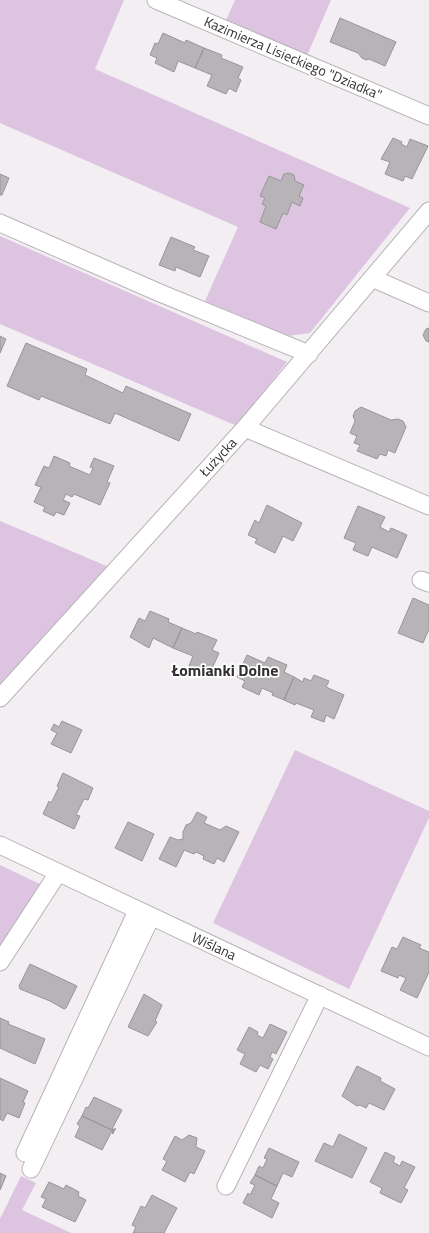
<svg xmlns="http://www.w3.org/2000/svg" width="429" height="1233" font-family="'Titillium Web',sans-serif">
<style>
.green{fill:#ddc4e1}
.building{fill:#b7b3b7;stroke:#989599}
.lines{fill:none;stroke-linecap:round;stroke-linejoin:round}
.minor-casing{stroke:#b7b3b8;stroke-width:19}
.minor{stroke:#fff;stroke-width:17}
.labels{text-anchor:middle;stroke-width:3.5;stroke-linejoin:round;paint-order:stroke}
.street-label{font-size:14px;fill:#312f31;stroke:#fff}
.quarter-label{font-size:16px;font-weight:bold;fill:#312f31;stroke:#fff}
</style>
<rect width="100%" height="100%" fill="#f2eef2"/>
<path class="green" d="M0 0H124L95 69 410 208 310 333 287 336 205 301 238 227 0 123Z
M235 0H331L306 58 224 25Z
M0 236 287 362 237 426 0 324Z
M0 521 109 567 0 687Z
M295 750 429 811V818L349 989 213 923Z
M0 865 44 886 0 952Z
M21 1176 36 1183 22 1210 71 1233H0V1219Z"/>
<path class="building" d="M340 18 396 42 385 66 369 59 366 60 362 58 358 53 330 42Z
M163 33 185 43 186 40 204 48 195 68 178 61 174 72 155 63 157 58 150 55 155 43 158 44Z
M204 48 222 55 221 58 243 67 238 78 241 80 236 92 229 88 226 94 207 86 212 75 195 68Z
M393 138 402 142 401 144 407 147 410 139 428 146 412 179 405 176 403 181 385 174 390 162 381 159Z
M289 173 294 175 295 181 304 185 299 196 303 198 300 206 292 202 287 215 283 213 276 229 260 222 266 206 262 204 265 198 260 196 269 176 281 181 284 174Z
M0 174 9 178 2 195H0Z
M171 237 195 247 193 250 209 256 200 277 176 267 175 271 159 265Z
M429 328V342L426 341 423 335 426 329Z
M0 336 6 339 0 353Z
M26 343 87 369 85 375 123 393 126 386 191 414 179 441 115 413 110 424 41 396 39 400 7 386Z
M361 407 391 420 398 419 403 421 406 427 395 453 388 450 386 456 380 454 377 459 357 451 360 445 354 443 357 436 350 433 355 421 353 416 355 411Z
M54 456 70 463 69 466 90 475 93 468 90 467 94 458 114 466 107 482 110 483 100 505 74 494 72 497 66 494 63 500 70 503 64 515 56 512 54 516 43 511 45 507 34 502 41 487 35 485 44 466 49 468Z
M267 505 302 523 293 541 283 536 275 553 255 543 257 539 248 535 255 520 259 523Z
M358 506 385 517 380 527 389 532 391 528 407 535 397 558 372 547 368 556 353 550 356 543 344 538Z
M413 598 429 605V629L423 643 398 633Z
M150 611 169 619 168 622 182 628 173 648 153 638 149 648 130 637 139 618 145 621Z
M182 628 196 634 197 632 217 640 212 650 219 653 210 673 202 669 201 672 189 666 193 656 173 648Z
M247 655 265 663 268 657 287 665 284 672 294 677 284 700 272 695 273 693 262 688 259 695 242 687 245 681 237 677Z
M314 675 329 681 326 687 344 695 334 719 326 715 324 722 311 717 314 710 296 703 295 705 284 700 294 677 303 682 304 678 311 681Z
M62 721 82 730 71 753 51 744 57 733 51 730 54 724 59 727Z
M63 773 93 788 88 800 84 799 76 815 80 816 74 829 43 814 49 801 51 803 59 787 57 786Z
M197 812 207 817 204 823 220 830 226 826 239 832 224 862 217 858 214 864 203 859 204 856 196 852 194 854 184 850 176 867 159 859 170 837 178 840 183 839V832L186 825 191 823Z
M128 822 154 834 142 861 115 848Z
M403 937 421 945 419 948 429 952V972L417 998 400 990 406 978 399 975 398 978 381 971 392 947 397 949Z
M30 964 77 986 66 1008 64 1009 50 1001 20 989 19 986Z
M144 994 162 1005 155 1021 157 1022 148 1036 128 1027Z
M0 1018 9 1022 8 1024 45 1039 35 1064 0 1048Z
M270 1024 287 1032 276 1054 272 1052 270 1057 273 1059 268 1069 260 1065 256 1072 240 1064 245 1054 237 1050 249 1027 258 1032 257 1035 263 1038Z
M357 1066 381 1078 380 1081 395 1089 384 1110 369 1103 366 1108 360 1105 357 1106 342 1096Z
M0 1078 28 1091 23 1102 25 1103 19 1118 7 1113 3 1121 0 1119Z
M94 1097 122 1110 112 1129H116L114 1131 82 1116 86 1107 88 1108Z
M82 1116 114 1131 113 1134 112 1131 102 1150 75 1137 80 1126 77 1124Z
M339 1134 367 1148 352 1178 315 1161 324 1143 333 1147Z
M189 1135 197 1138 196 1147 205 1151 194 1174 190 1172 185 1182 162 1170 167 1161 163 1159 175 1136 182 1140Z
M269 1148 299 1162 292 1177 283 1173 277 1186 255 1175 259 1166 263 1168 267 1159 264 1158Z
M385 1152 395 1157 393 1162 400 1166 402 1161 415 1167 404 1188 408 1190 401 1203 380 1193 382 1188 370 1182Z
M0 1173 6 1176 0 1190Z
M255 1175 277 1186 271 1199 279 1203 272 1218 243 1203 248 1193 250 1195 255 1185 250 1183Z
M49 1182 64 1189 66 1185 79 1192 78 1196 86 1200 75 1222 42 1207 46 1199 41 1197Z
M152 1195 177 1208 164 1233H133L136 1227 132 1225 141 1206 145 1208Z"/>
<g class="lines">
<g class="minor-casing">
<path id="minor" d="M156 0 429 116
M0 223 160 293 309 354
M372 278 429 303
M245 428 429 506
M421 580 429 583
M0 698 245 428 429 211
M0 845 429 1047
M0 962 58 873
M25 1153 137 911
M31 1169 151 917
M226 1186 320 995"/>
</g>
<use href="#minor" class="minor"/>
</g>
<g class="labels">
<g class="street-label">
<text transform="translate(293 58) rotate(23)" y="5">Kazimierza Lisieckiego "Dziadka"</text>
<text transform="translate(218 457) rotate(-47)" y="5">Łużycka</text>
<text transform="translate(214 946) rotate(25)" y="5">Wiślana</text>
</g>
<g class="quarter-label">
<text x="225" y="676">Łomianki Dolne</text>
</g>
</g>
</svg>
